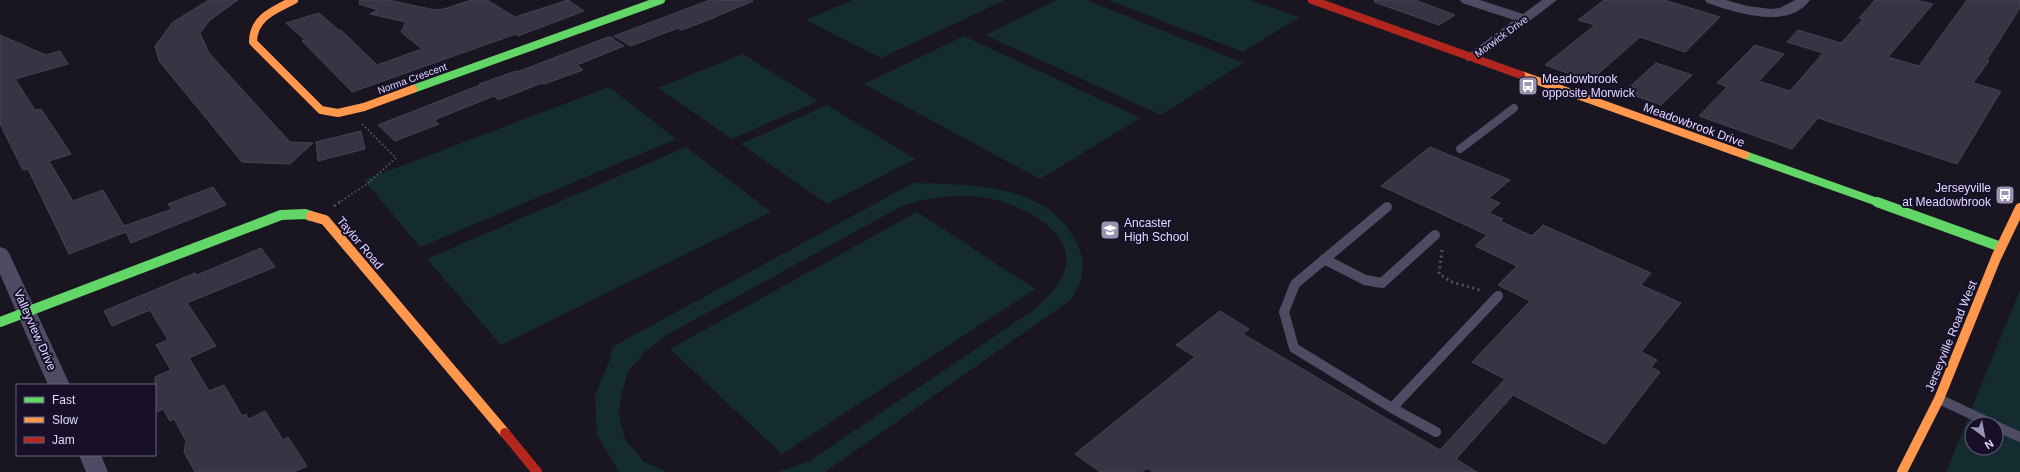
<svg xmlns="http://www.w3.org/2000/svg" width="2020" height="472" font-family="Arial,sans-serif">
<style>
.green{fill:#142c30;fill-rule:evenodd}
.building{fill:#393444;stroke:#474156}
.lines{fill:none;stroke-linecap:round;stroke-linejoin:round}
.path-far1{stroke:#4a5463;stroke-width:2;stroke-dasharray:1.5 2.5;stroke-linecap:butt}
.path{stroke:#4a5463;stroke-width:3;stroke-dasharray:2 3.5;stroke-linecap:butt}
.lane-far1{stroke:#4f4b63;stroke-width:8}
.lane{stroke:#4f4b63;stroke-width:10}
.street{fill:#4f4b63;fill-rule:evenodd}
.fast-far1{stroke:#63d668;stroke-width:8}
.fast{stroke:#63d668;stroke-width:10}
.slow-far1{stroke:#ff974d;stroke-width:8}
.slow{stroke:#ff974d;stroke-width:10}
.jam-far1{stroke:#b3261e;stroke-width:8}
.jam{stroke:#b3261e;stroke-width:10}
.labels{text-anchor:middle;stroke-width:4;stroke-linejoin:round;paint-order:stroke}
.far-street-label{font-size:10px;fill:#e0d7ff;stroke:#171028}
.poi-label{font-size:12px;fill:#e0d7ff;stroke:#171028;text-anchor:start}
.street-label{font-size:12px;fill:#e0d7ff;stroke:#171028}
</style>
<rect width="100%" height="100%" fill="#191622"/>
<path class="green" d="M853 0H1005L881 58 806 20Z
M1057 0H1086L1243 63 1161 115 985 35Z
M1108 0H1250L1299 17 1243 52Z
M964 36 1140 118 1040 179 864 84Z
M743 54 818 101 732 139 658 88Z
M609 87 676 139 420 247 364 180Z
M827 105 915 159 827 204 741 144Z
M686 147 771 212 501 345 427 259Z
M913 183C968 185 1040 182 1073 236 1079 246 1085 261 1082 274 1081 282 1076 291 1072 299L825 472H777L808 462 1035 309C1046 298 1058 288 1064 273 1081 230 1013 200 980 197 952 194 928 198 902 206L665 336 645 352 628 372 621 395 619 416 625 439 644 462 667 472H621L618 470 597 435 595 395 611 357 612 347Z
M917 212 1035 289 782 454 670 349Z
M2020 290V472H1946ZM1972 424H1996V448H1972Z"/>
<path class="building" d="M209 0H238L210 20 200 33 209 53 290 142 313 143 290 164 242 162 159 61 155 46 173 22Z
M360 0H388L435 10 444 9 471 0H487L515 17 568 0 584 11 518 36 516 34 352 92 302 41 305 40 286 23 319 13 340 31 341 30 377 65 422 49 401 32 406 22 370 14 378 10 359 4Z
M710 0 753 1 706 21 681 30 678 28 631 46 614 36Z
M1375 0H1415L1455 15 1439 25 1374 2Z
M1604 0H1664L1720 17 1685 52 1640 37 1590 81 1545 65 1595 25 1578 20Z
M1875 0H1916L1933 4 1888 57 1919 66 1967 0H2020V8L1987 60 1989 61 1973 83 2001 91 1957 164 1818 118 1792 149 1699 116 1727 87 1717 83 1755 45 1784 54 1759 81 1790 91 1823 53 1787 42 1798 30 1841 43 1863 19 1859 18Z
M0 35 46 55 60 51 68 64 15 79 35 110 41 109 71 154 49 161 73 201 103 190 124 226 172 209 168 204 213 187 226 205 131 243 126 232 69 254 28 169 23 170 0 124Z
M608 37H612L614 40 624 46 577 65 583 70 544 84 542 83 498 100 494 96 434 120 439 124 395 141 378 125 480 85 479 84 516 71 517 72Z
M1656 63 1692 75 1661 105 1624 92Z
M361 131 365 149 318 161 316 142Z
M1430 147 1510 180 1489 198 1500 203 1489 213 1503 219 1500 221 1532 236 1543 225 1651 273 1641 285 1681 303 1641 352 1657 360 1651 367 1660 372 1605 444 1513 395 1456 459 1477 472H1153L1147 468 1142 472H1100L1075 454 1195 357 1176 345 1220 311 1249 329 1243 334 1440 450 1505 379 1472 362 1530 301 1498 285 1517 266 1475 246 1487 235 1381 186Z
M261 248 275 267 187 303 216 346 189 358 209 391 224 385 242 416 246 414 249 419 265 411 283 440 288 437 307 466 294 472H195L184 452 186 441 174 419 170 421 163 409 155 413V377L171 370 156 345 168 340 150 310 112 326 104 311 195 273 197 275Z"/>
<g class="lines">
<path class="path-far1" d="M338 203 367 184 396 158 361 123"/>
<path class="path" d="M334 206 340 202
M1442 250 1439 274 1452 282 1483 291"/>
<path class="lane-far1" d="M1460 149 1514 108"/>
<path class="lane" d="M1387 207 1295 284 1284 312 1294 348 1392 408 1436 432
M1324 259 1365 280 1382 283 1435 235
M1939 399 1992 424
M1392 408 1498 296
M1996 426 2020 437"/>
<path class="street" d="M1460 0H1480L1523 14 1542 0H1557L1477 61H1467L1465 58 1467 55 1514 20 1462 3Z
M1705 0H1726L1747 6 1771 9 1780 8 1795 0H1810C1788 31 1735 12 1707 3Z
M0 247 6 249 9 253 70 385H48L0 274Z
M79 455H101L108 472H86Z"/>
<path class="fast-far1" d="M413 89 661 0
M1745 155 1880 203"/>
<path class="fast" d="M1877 202 2001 247
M0 322 281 215 305 214 311 216"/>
<path class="slow-far1" d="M294 0C275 10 253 17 253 42L321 110 338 113 364 107 413 89
M1521 75 1745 155"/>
<path class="slow" d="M311 216 325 220 505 433
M1902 472 1939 399 1996 258 2020 208"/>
<path class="jam-far1" d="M1312 0 1521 75"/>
<path class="jam" d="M505 433 537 472"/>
</g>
<defs>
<g id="bus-square" transform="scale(1)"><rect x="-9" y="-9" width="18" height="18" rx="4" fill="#9a93b2" stroke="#171028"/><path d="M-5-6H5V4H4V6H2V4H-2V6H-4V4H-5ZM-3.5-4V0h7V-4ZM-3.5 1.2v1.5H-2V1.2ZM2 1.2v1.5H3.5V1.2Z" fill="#fff"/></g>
<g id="school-square" transform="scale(1)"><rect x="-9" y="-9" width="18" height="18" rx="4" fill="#9a93b2" stroke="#171028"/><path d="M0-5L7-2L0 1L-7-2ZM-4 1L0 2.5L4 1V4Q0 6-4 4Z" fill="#fff"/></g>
</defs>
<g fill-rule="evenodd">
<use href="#bus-square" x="1528" y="86"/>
<use href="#bus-square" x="2005" y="195"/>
<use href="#school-square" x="1110" y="230"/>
</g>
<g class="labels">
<g class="far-street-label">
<text transform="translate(1501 36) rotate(-36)" y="4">Morwick Drive</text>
<text transform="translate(412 78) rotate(-20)" y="4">Norma Crescent</text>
</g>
<g class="poi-label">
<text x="1542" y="83">Meadowbrook<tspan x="1542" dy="14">opposite Morwick</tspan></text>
<text x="1991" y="192" text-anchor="end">Jerseyville<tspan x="1991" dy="14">at Meadowbrook</tspan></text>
<text x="1124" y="227">Ancaster<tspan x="1124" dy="14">High School</tspan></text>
</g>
<g class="street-label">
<text transform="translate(1694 125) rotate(20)" y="4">Meadowbrook Drive</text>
<text transform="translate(360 243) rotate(50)" y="4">Taylor Road</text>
<text transform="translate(35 330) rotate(66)" y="4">Valleyview Drive</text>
<text transform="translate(1951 336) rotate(-68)" y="4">Jerseyville Road West</text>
</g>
</g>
<rect x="16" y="384" width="140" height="72" fill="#171028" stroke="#67607e"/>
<rect x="24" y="397" width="20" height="6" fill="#63d668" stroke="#67607e"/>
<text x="52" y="404" font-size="12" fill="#e0d7ff">Fast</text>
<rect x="24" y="417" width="20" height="6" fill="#ff974d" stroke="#67607e"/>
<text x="52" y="424" font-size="12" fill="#e0d7ff">Slow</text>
<rect x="24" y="437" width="20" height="6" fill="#b3261e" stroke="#67607e"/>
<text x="52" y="444" font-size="12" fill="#e0d7ff">Jam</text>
<g transform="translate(1984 436) rotate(148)"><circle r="19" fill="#171028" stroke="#67607e"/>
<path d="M0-3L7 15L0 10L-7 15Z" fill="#9a93b2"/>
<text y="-6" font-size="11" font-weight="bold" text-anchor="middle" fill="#e0d7ff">N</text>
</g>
</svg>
